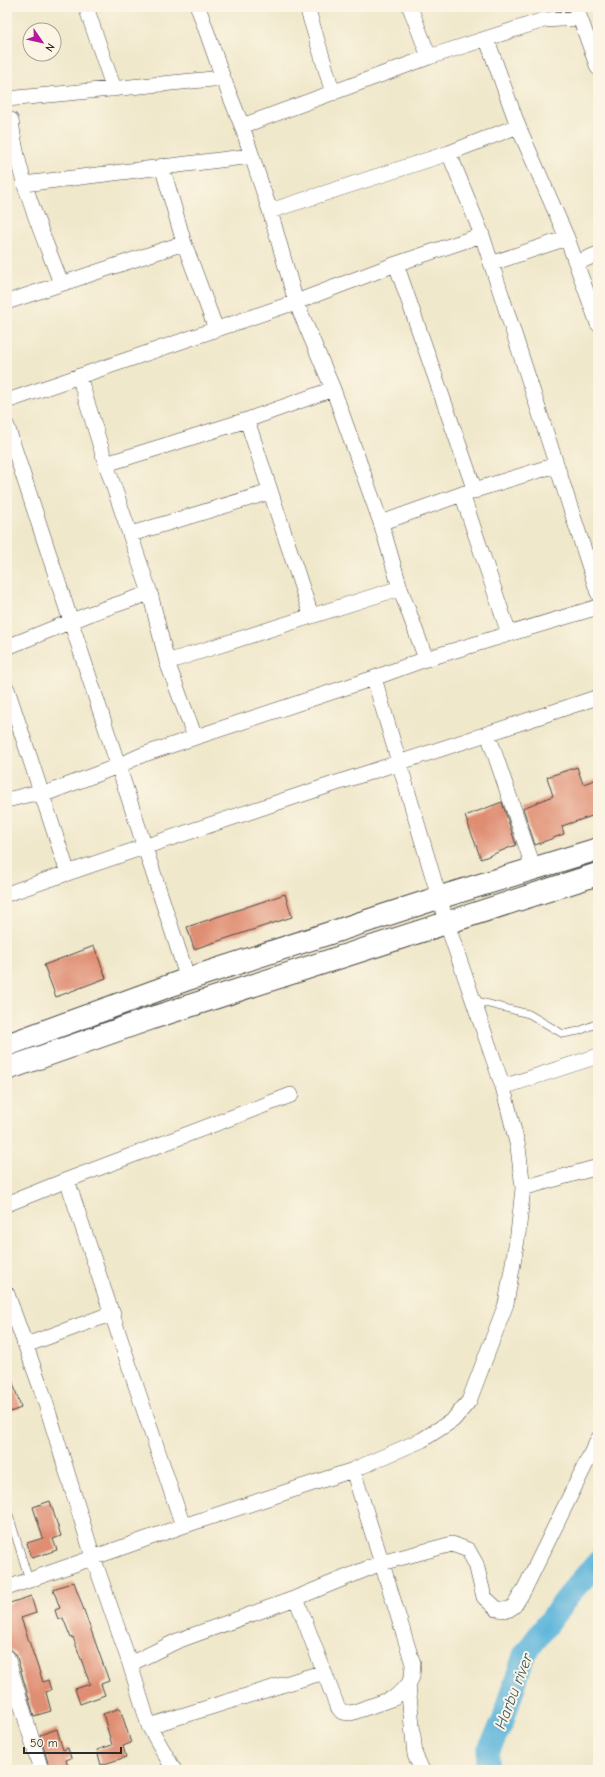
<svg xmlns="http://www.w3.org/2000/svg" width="605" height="1777" font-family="'Comic Neue',sans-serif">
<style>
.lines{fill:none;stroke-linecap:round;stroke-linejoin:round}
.river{stroke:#5fb6dc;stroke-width:23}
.building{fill:#e08e73}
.service-casing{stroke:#494743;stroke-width:8}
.minor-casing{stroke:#494743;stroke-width:16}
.primary-casing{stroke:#494743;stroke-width:24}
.service{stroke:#fff;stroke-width:7}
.minor{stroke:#fff;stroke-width:15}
.primary{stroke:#fff;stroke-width:22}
.labels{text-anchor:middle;stroke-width:4;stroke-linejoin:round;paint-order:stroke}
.water-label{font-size:16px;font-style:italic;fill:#3d5c69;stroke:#fcf5e5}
</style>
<rect width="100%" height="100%" fill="#fcf5e5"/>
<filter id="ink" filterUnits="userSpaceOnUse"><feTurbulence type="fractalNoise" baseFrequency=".025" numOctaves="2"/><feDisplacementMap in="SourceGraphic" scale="8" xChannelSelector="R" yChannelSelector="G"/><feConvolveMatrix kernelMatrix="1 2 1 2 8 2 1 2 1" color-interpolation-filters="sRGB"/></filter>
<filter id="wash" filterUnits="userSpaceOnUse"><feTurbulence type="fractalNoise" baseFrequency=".012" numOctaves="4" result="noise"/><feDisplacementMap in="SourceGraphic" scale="16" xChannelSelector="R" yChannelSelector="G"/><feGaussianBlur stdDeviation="0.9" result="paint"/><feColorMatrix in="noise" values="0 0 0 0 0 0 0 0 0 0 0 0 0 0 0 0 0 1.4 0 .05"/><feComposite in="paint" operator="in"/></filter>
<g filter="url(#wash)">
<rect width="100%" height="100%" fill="#f0e8cb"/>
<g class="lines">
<path class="river" d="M487 1770 488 1751 503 1721 524 1655 573 1590 598 1562"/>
</g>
<g id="blocks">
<path class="building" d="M577 767 583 784 598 779V814L562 826 564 834 535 845 523 808 553 796 547 777Z
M502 802 516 845 481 859 465 816Z
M285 894 292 917 194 949 187 927Z
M94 946 106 978 56 997 44 965Z
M9 1370 21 1408 7 1413V1371Z
M50 1501 61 1536 53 1539 57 1550 32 1558 27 1543 43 1538 33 1507Z
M74 1582 109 1681 101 1684 105 1695 80 1704 75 1689 90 1684 73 1637 71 1638 63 1618 58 1620 55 1610 60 1608 53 1589Z
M31 1596 36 1613 21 1618 43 1682 48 1680 51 1690 46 1692 51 1711 34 1716 16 1654 9 1648 7 1641V1604Z
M120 1708 131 1743 123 1746 126 1757 101 1765 97 1750 112 1745 103 1714Z
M57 1729 63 1750 68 1748 71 1758 66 1760 69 1770H50L40 1735Z"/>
</g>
</g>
<g filter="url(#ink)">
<use href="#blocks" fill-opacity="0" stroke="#494743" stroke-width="1"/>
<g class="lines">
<g class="service-casing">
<path id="service" d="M473 1000 529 1014 563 1034 579 1031 598 1023
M7 1508 29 1580"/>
</g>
<g class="minor-casing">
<path id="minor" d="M86 7 114 89
M198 7 223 78
M307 7 333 93
M410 7 429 57
M576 7 598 68
M487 40 518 126 567 238 598 324
M7 99 223 78 242 126 270 211 296 302 333 389 381 523 400 588 426 659 374 678 447 924 503 1087 518 1147 523 1188 518 1234 506 1304 469 1401 453 1420 422 1440 353 1470 183 1526 7 1588
M11 120C17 177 41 230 61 283
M242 126 429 57 544 20 580 18
M449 153 518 126
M162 166 184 243
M24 184 252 156
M270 211 449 153 482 235
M493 263 567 238
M576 263 598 254
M396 264 475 491
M7 302 184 243 216 329
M79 376 106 464 150 593 167 662 195 737
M7 401 296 302 396 264 482 235 598 593
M247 420 311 615
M7 426 188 979
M106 464 247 420 333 389
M462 494 509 634
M381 523 462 494 556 465
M131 534 270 492
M7 647 92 613 150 593
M426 659 598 607
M167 662 400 588
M7 689 68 873
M488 734 534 869
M7 800 31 794 42 795 118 766 142 755 374 678
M7 894C203 825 401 763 598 697
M503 1087 598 1056
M67 1180 291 1095
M523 1188 598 1167
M7 1204 67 1180 183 1526
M7 1294 42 1391 93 1557 130 1664 177 1641 296 1598 337 1706 342 1712 351 1713 394 1698 408 1685 412 1677 413 1664 353 1470
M26 1345 113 1313
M296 1598 381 1563 452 1544 468 1550 476 1564 484 1597 497 1609 508 1610 514 1606 524 1590 598 1439
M7 1657 41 1770
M130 1664 149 1726 174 1770
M408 1685 415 1755 422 1770
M149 1726 324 1672"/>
</g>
<g class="primary-casing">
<path id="primary" d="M7 1045 188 979 441 897 598 849
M7 1069 152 1018 598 874"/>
</g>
<use href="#service" class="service"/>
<use href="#minor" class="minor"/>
<use href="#primary" class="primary"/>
</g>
</g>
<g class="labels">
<g class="water-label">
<text transform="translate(513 1691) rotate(-69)" y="6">Harbu river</text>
</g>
</g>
<rect width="605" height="1777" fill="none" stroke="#fcf5e5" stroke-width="24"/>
<g transform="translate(42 42) rotate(124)"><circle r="19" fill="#fcf5e5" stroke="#a8a49b"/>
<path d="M0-3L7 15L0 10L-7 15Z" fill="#b5179e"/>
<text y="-6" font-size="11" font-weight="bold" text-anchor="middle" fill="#2b2b2b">N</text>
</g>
<path d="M24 1747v6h97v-6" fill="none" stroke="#2b2b2b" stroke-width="2"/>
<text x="30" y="1747" font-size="12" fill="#2b2b2b" stroke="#fcf5e5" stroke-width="3" paint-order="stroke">50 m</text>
</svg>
